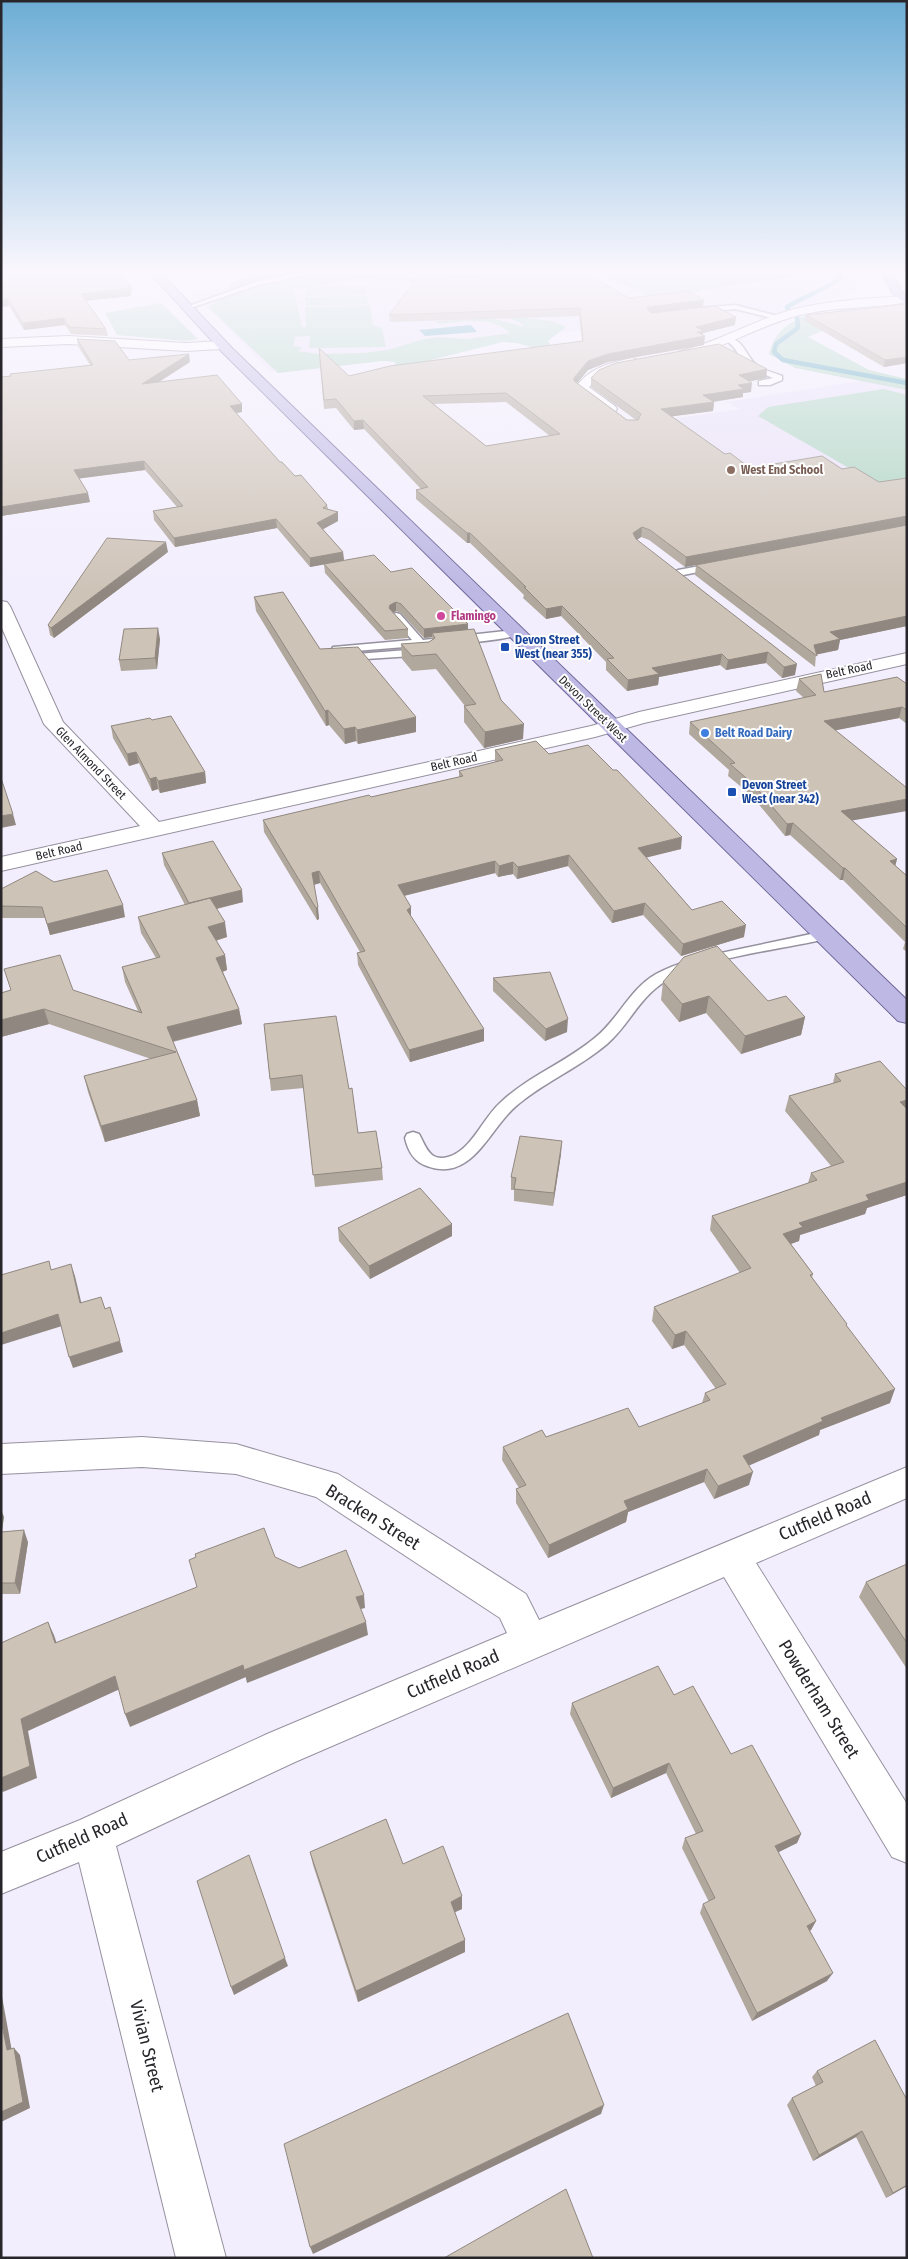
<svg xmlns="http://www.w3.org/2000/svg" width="908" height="2259" font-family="'Fira Sans Condensed',sans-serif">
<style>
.built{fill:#e9e1f7}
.green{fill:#abd4c0}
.water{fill:#52a3b9}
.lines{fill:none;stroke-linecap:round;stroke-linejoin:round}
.stream{stroke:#52a3b9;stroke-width:4.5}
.service-casing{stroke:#96919f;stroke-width:3}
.minor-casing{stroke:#96919f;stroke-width:2}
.tertiary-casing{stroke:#96919f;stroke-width:2}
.primary-casing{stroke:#6e6798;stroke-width:2}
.trunk-casing{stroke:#6e6798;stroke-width:2}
.service{fill:#fff;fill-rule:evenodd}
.minor{fill:#fff;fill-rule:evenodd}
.tertiary{fill:#fff;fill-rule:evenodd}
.primary{fill:#beb9e4;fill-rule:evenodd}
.trunk{fill:#a8a2db;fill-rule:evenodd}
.wall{fill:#b1a89d;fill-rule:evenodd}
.shaded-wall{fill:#908880}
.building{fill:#cec3b7;stroke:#908880;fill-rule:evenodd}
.education-dot{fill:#8d6e63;stroke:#fff;stroke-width:2}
.hotel-dot{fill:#d1479c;stroke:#fff;stroke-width:2}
.transit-dot{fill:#1a4fb4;stroke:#fff;stroke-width:2}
.shop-dot{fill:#3f7fe0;stroke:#fff;stroke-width:2}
.labels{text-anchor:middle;stroke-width:4;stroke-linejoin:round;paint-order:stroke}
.far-education-label{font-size:12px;font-weight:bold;fill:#785e54;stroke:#fff;text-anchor:start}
.far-hotel-label{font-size:12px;font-weight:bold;fill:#b23c85;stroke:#fff;text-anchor:start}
.far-transit-label{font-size:12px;font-weight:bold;fill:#164399;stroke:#fff;text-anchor:start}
.far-street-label{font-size:12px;fill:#28262b;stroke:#fff}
.far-shop-label{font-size:12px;font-weight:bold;fill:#366cbe;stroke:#fff;text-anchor:start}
.near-street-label{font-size:18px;fill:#28262b;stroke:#fff}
</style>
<rect width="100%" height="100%" fill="#f3eefd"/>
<path class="built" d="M301 273H867L856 291 784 311 762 320 745 312 671 318 271 372 194 294Z
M865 380 907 390V496L671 536 643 423 740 409 726 402Z"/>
<path class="green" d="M390 273 398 274 421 282 414 284 407 281 353 278 313 287 365 286 367 295 306 296V288L294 290 302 327H306L305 307 370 305 373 325 382 328 386 347 309 348 310 336 295 337 294 346 303 348 297 351 319 354 363 353 388 350 424 339 439 337 467 339 510 333C492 315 461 322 438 324L436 321 491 318 521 326 525 325 508 318 509 316 552 321 566 327 548 341 555 353 516 343 503 342 423 362 394 366 396 362 383 361 278 373 208 307 226 296 232 283 252 274Z
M599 273H815L653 298Z
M367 296 368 304 306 306 305 297Z
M161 303 198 339 185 341 117 335 105 313Z
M806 315 828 328 808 337 869 370 907 379V390L795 368 769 354C776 330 786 325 806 315Z
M884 389 907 395V486L890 489 849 468 758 416 768 407Z"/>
<path class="water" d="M471 325 477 332 425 336 419 330Z"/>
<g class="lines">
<path class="stream" d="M789 311 787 307C801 298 831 287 841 277L840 273
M797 317 798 328 776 344 774 352 783 360 907 383"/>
<g class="service-casing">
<path id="service" d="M297 273H312L258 285 191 308 186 307 255 282Z
M396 273H409L442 282 439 284Z
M735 305 782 317 783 318 780 320 735 309 698 312 695 310 698 308Z
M727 339C744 337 746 359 759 367 766 371 774 373 782 376V380L770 385H759V381L773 378C763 374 748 369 742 359 735 350 737 349 727 341Z
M716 563 721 566 719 568 678 576 673 573 678 570Z
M396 613 400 614 423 640 515 630 520 633C512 641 444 644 428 646L433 652 428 655 335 661 332 649 333 647 412 640 391 616ZM417 646 420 649 344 655 343 652Z
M825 931 832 935 830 938C781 950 708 956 666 981 640 996 629 1025 607 1044 579 1068 544 1082 516 1106 489 1129 472 1183 427 1166 414 1162 408 1151 405 1138L407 1134 413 1132 419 1134C426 1146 429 1162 448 1157 471 1151 483 1118 500 1103 528 1076 567 1062 596 1037 619 1018 630 989 656 974 682 960 711 955 740 949 768 943 797 937 825 931Z"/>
</g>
<g class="minor-casing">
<path id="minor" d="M904 296H907V302C872 309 835 306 800 315 760 325 725 348 684 358L678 354 680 351C718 342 752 321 791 310 827 300 866 299 904 296Z
M632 358 636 359 638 362 636 365 608 372 589 387 615 406 617 409 615 412H605L575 388C589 368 609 363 632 358Z
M1 601 7 602 10 606 63 722 159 822 591 726 639 712 907 653V664L644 723 595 737 1 871V857L140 826 44 724 1 626Z
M142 1437 236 1444 338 1474 526 1594 539 1620 907 1467V1498L756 1563 907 1804V1863L892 1857 724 1577 295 1762 116 1846 226 2258H176L79 1862 1 1894V1852L80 1820 267 1734 507 1633 500 1618 316 1497 236 1474 142 1467 1 1474V1444Z"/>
</g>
<g class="tertiary-casing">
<path id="tertiary" d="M68 336 186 343 221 341 227 345 221 349 186 351 68 344 1 347V339Z"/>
</g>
<g class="primary-casing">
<path id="primary" d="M150 273H161L232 348 907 1000V1023L898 1021 224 354Z"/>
</g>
<g class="trunk-casing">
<path id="trunk" d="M883 273H893L901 290 907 295V304L892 293Z"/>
</g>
<use href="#service" class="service"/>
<use href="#minor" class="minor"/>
<use href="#tertiary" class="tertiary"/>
<use href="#primary" class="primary"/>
<use href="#trunk" class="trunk"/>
</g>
<path class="wall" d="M1 273 131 286 132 293H130L131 296 86 301 106 329 108 336 71 334 65 325 24 330 9 306Z
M425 273H499L467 278 703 307 735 325 703 333 704 345 608 362 588 370 577 383 627 420H636L591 387V378L767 369 766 378 749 381 751 392 743 393V397L714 402 713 411 672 416 725 454 750 468 842 469 879 482 907 478V626L840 640 838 650 816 654 815 667 695 575 696 565 685 567 649 540 641 537 637 540 795 675 782 678 766 663 726 670 720 665 659 677 658 685 627 691 606 670V662L561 616 546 619 523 598 524 595 470 543H467L416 499V490L421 489 364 429 354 430 336 408 324 409 319 356 349 376 582 341 579 316 390 322 389 315 438 278H442L425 275ZM506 402 550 436 486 446 434 404Z
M907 304V363L884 367 805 321 806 315Z
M77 339 129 360 190 362 159 382 242 404V412L236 413 280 462 327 505 328 509 338 512V521L323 529 343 552 344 561 391 572 468 624V630L501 700 523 739 484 748 464 722V706H465L436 669 412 671 402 659 401 644 429 642 432 640V637L424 638 401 613 396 611 393 613 408 629V638L385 640 325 573 324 564 310 567 277 528 175 547 154 520 153 511 177 507 145 470 79 478 90 502 1 516V377L11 376 10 374 90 365 78 346Z
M168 552 54 638 50 635 48 625Z
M254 597 320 649 416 732 358 744 356 741 345 744 329 725 326 726 256 611Z
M160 639 157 669 121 671 119 660Z
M799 679 824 692 907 684V724L899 718 835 730 852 820 897 859 895 865 907 876V952L903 949 905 942 843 880H840L790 835 785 836 751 795 728 776 729 770 689 734 690 722 804 698 796 691Z
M152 720 205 772 206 783 160 793 158 789 152 791 139 763 129 766 113 738 111 726Z
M495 750 549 754 681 849 646 857 692 910 744 937 681 956 643 915 612 923 568 866 517 879 513 874 498 877 495 873 404 896 411 907V916L484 1041 410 1062 358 965 357 953 360 952 320 883 314 885 319 919 317 920 264 832 263 820 371 797 459 777V771L495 762Z
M162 853 243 902 217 909 227 937 216 941 225 955 227 970 223 972 239 1009 242 1024 173 1042 197 1100 200 1116 105 1142 88 1092 84 1076 151 1059 49 1024 1 1037V993L11 990 4 969 138 1011 125 982 122 967 156 958 141 933 138 917 185 905 164 865Z
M54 882 125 917 50 935 45 918H1V889Z
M493 978 567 1032 545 1041 493 991Z
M663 982 768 1001 805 1017 801 1035 741 1054 706 1013 679 1022 661 1000Z
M264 1024 349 1089 358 1133 382 1168 383 1180 315 1187 304 1088 271 1091Z
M835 1074 907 1090V1195L867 1208 865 1214 800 1235 799 1241 791 1244 813 1274 812 1278 847 1326 890 1403 820 1430 819 1435 749 1465V1485L714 1499 704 1482 628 1512 626 1522 548 1558 516 1503V1489L519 1488 502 1460 503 1447 546 1437 639 1427 702 1403 705 1393 716 1389 684 1345 672 1349 652 1321 654 1307 740 1273 710 1230 712 1216 808 1183 811 1173 831 1166 785 1111 789 1096 833 1083Z
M561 1154 553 1206 514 1201V1190H511V1177Z
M338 1228 452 1236 370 1279 339 1241Z
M1 1510 4 1517 2 1532 28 1542 20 1594H1Z
M907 1564V1669L859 1597 866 1582Z
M674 1695 731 1754 801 1834 797 1843 778 1852 816 1921 811 1930 810 1931 827 1981 752 2021 700 1913 703 1904 709 1902 682 1848 685 1838 696 1834 666 1773 611 1798 570 1714 572 1703Z
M310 1852 462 1909 455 1912 465 1952 358 2002 313 1865Z
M817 2071 907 2186 886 2198 856 2137 813 2161 787 2105 792 2098 816 2086 812 2077Z"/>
<path class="shaded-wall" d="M451 273H499L451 280Z
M131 286 132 293H130L131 296 82 301 81 294Z
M8 299 9 306 1 307V300Z
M704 300 703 307 648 315 647 309 648 307Z
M736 317 735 325 703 333V337L705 336 704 345 608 362 588 370 574 387V378L588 361 608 354 696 327Z
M64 318 65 325 24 330 23 323Z
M189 354 190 362 143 392 142 384Z
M907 357V363L884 367 885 360Z
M767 369 766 378 738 384 739 375Z
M752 383 751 392 743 393V397L702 403 703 395 738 385Z
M714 402 713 411 660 418 661 409Z
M242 404V412L230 414V406Z
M363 420 364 429 354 430V421Z
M144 461 145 470 76 479 74 470Z
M88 493 90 502 1 516V507Z
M338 512V521L318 532 317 523Z
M907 516V525L685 567 686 557Z
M276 519 277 528 175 547 174 538Z
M642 527 641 537 632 543 633 533Z
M467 533H470V543H467Z
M166 542 168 552 54 638 51 628Z
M343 552 344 561 310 567V558Z
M396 602V611L390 614V605Z
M562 606 561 616 546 619V609Z
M907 616V626L840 640 838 650 815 655 814 645 830 632Z
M468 624V633H432V637L424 638V629Z
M158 628 160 639 157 669 155 658Z
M768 652 766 663 726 670 728 660Z
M722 654 720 665 659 677 658 685 627 691 628 680 652 668Z
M797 664 795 675 782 678 784 667Z
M902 707 899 718 822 733 824 721Z
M328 710 329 725 326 726 325 711Z
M416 717V732L358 744 357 730Z
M524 724 523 739 484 748 485 732Z
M355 727 356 741 345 744 344 729Z
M136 752 139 763 129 766 127 754Z
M205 772 206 783 160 793 158 781Z
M156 777 158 789 152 791 150 779Z
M907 799V811L838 823 841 811Z
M13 814 16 825 1 828V816Z
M793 823 790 835 785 836 787 824Z
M682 837 681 849 637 860 638 848Z
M569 855 568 866 517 879 518 867Z
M897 859 894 871 890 861Z
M495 861V873L399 897 398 885Z
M513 862V874L498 877 499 866Z
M843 868H845L843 880H840Z
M319 871 320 883 313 885 312 873Z
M242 890 243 902 191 915 189 903Z
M645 903 643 915 612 923 614 911Z
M123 905 125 917 50 935 47 924Z
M318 907 319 919 317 920 316 908Z
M411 907V919L407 910Z
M225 922 227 937 210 942 208 927Z
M746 925 744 937 681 956 683 944Z
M225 955 227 970 218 973 216 958Z
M709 996 706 1013 679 1022 682 1004Z
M44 1009 49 1024 1 1037V1020Z
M239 1009 242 1024 170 1042 167 1027Z
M805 1017 801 1035 741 1054 745 1036Z
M568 1019 567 1032 545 1041 546 1029Z
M484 1029V1041L410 1062 409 1050Z
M197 1100 200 1116 105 1142 101 1126Z
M907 1100V1112L900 1102Z
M562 1141 561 1154 553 1206 554 1193Z
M907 1182V1195L867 1208 865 1214 800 1235 799 1241 779 1248 783 1234 799 1223 866 1195Z
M452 1224V1236L370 1279 369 1266Z
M71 1264 75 1276 84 1314 80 1303Z
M58 1314 62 1326 1 1345V1333Z
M686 1331 684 1345 672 1349 675 1335Z
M120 1341 123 1352 73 1368 69 1357Z
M895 1389 890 1403 820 1430 819 1435 739 1470 743 1456 821 1418Z
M707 1469 704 1482 628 1512 626 1522 548 1558 549 1545 624 1501Z
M753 1472 749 1485 714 1499 718 1486Z
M1 1510 4 1517 1 1534Z
M24 1530 28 1542 20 1594 15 1583Z
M364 1595 365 1608 357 1610 356 1597Z
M48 1622 54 1635 61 1656 55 1643Z
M366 1622 368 1635 247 1683 244 1670Z
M243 1665 246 1677 130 1727 125 1714Z
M115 1676 120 1689 28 1731 37 1778 3 1792 1 1789V1778L21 1719Z
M669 1763 666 1773 611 1798 613 1788Z
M801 1834 797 1843 771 1856 775 1846Z
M462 1896V1909L451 1914V1902Z
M816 1921 811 1930 802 1935 807 1926Z
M465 1940V1952L358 2002 356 1991Z
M285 1958 288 1966 234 1995 231 1987Z
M833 1973 827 1981 752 2021 757 2013Z
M1 1991 13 2057 7 2050 1 2020Z
M14 2048 20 2055 30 2108 1 2122V2112Z
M604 2105 601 2114 313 2254 310 2247Z
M862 2131 856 2137 813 2161 819 2155Z
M907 2185V2186L886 2198 893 2193Z"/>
<path class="building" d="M1 273H118L131 286H128L130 288 81 294 106 329 69 327 64 318 23 323 8 299 1 300Z
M511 273H584L629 298 689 291 704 300 648 307 647 309 651 313 715 306 736 317 696 327 704 331 697 332 705 336 608 354 588 361 574 378V381L627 420H638L641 414 591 378 599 370 616 363 719 344 767 369 739 375 752 383 738 385 744 389 703 395 714 402 661 409 725 454 730 453 750 468 822 456 842 469 854 467 879 482 907 478V516L686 557 650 530 642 527 633 533 636 539 797 664 784 667 768 652 728 660 722 654 652 668 659 674 628 680 607 659 614 658 562 606 546 609 524 587H526L470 533H467L416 490 428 487 363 420 354 421 336 399 324 400 319 348 349 376 390 366 583 341 580 308 389 315 419 275 438 278H468ZM506 393 560 434 486 446 423 396Z
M907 304V357L885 360 806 315Z
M77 339 115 341 129 360 189 354 142 384 217 375 242 404 230 406 280 462H282L295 476 301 475 327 505 323 508 338 512 317 523 343 552 310 558 276 519 174 538 153 511 183 506 144 461 74 470 88 493 1 507V377L11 376 10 374 93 365Z
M907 525V616L830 632 840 639 814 645 817 656 696 565Z
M107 538 166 542 51 628 48 625Z
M374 555 391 572 412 568 468 624 424 629 401 604 396 602 390 605 389 608 408 629 385 631 324 564Z
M283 592 320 649 358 647 416 717 357 730 355 727 344 729 328 710 325 711 254 597Z
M158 628 155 658 119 660 124 629Z
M474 629 501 700 524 724 485 732 464 706 476 704 436 654 412 656 401 644 429 642 435 638 432 633Z
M821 674 824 692 897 677 907 684V710L902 707 824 721 907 788V799L841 811 897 859 890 861 907 876V928L845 868H843L793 823 787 824 753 784 730 764 735 763 690 722 816 695 799 679Z
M171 716 205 772 158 781 156 777 150 779 136 752 127 754 111 726 150 718 152 720Z
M536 741 549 754 588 745 613 770H617L682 837 638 848 692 910 722 901 746 925 683 944 645 903 614 911 569 855 518 867 513 862 499 866 495 861 398 885 411 907 407 910 484 1029 409 1050 357 953 365 951 319 871 312 873 318 907 316 908 263 820 369 795 371 797 463 776 459 771 503 760 495 750Z
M1 778 13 814 1 816Z
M213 841 242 890 189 903 162 853Z
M107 870 123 905 47 924 42 907 1 906V889L36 871 54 882Z
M210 898 225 922 208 927 225 955 216 958 239 1009 167 1027 197 1100 101 1126 84 1076 176 1052 44 1009 1 1020V993L11 990 4 969 60 955 73 990 142 1013 122 967 160 957 138 917Z
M717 946 768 1001 786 996 805 1017 745 1036 709 996 682 1004 663 982 684 957Z
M550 972 568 1019 546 1029 493 978Z
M336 1016 349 1089 352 1088 358 1133 376 1131 382 1168 313 1175 302 1075 270 1079 264 1024Z
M880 1061 907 1090V1100L900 1102 907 1109V1182L866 1195 869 1200 799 1223 803 1227 783 1234 813 1274 810 1275 847 1324 846 1325 895 1389 821 1418 823 1421 743 1456 753 1472 718 1486 707 1469 624 1501 628 1509 549 1545 516 1489 526 1485 503 1447 542 1430 546 1437 628 1408 639 1427 710 1400 705 1393 726 1384 686 1331 675 1335 654 1307 751 1268 712 1216 817 1180 811 1173 844 1162 789 1096 841 1081 835 1074Z
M520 1136 562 1141 554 1193 514 1189 516 1178 511 1177Z
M420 1188 452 1224 369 1266 338 1228Z
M49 1261 51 1270 71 1264 80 1303 101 1297 105 1309 110 1307 120 1341 69 1357 58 1314 1 1333V1275Z
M264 1528 275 1557 299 1568 346 1550 364 1595 356 1597 366 1622 244 1670 243 1665 125 1714 115 1676 21 1719 30 1766 1 1778V1643L48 1622 55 1643 197 1587 189 1560 196 1557 195 1554Z
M24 1530 15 1583H1V1532Z
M907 1564V1643L866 1582Z
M658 1666 674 1695 693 1686 731 1754 752 1745 801 1834 775 1846 816 1921 807 1926 833 1973 757 2013 703 1904 715 1898 685 1838 703 1831 669 1763 613 1788 572 1703Z
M386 1819 403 1864 443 1846 462 1896 451 1902 465 1940 356 1991 310 1852Z
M249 1855 285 1958 231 1987 197 1881Z
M568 2013 604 2105 310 2247 284 2144Z
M1 2020 7 2050 14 2048 23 2102 1 2112Z
M875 2040 907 2100V2185L893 2193 862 2131 819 2155 792 2098 823 2082 817 2071Z
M566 2189 593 2258H444Z"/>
<linearGradient id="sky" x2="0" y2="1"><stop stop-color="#6cadd5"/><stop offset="0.46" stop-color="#faf7fe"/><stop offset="1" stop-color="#faf7fe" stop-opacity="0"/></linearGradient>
<rect width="908" height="590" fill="url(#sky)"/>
<circle class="education-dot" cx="731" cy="470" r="5"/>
<circle class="hotel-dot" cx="441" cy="616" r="5"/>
<g class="transit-dot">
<rect x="500" y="642" width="10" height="10" rx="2.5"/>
<rect x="727" y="787" width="10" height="10" rx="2.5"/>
</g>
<circle class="shop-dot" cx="705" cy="733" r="5"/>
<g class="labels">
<g class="far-education-label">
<text x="741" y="474">West End School</text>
</g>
<g class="far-hotel-label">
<text x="451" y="620">Flamingo</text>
</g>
<g class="far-transit-label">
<text x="515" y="644">Devon Street<tspan x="515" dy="14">West (near 355)</tspan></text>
<text x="742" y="789">Devon Street<tspan x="742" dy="14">West (near 342)</tspan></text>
</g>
<g class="far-street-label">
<text transform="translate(849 670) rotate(-12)" y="4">Belt Road</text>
<text transform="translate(593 709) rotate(44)" y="4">Devon Street West</text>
<text transform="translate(454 762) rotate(-13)" y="4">Belt Road</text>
<text transform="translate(91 763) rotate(46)" y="4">Glen Almond Street</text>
<text transform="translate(59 851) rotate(-13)" y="4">Belt Road</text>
</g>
<g class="far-shop-label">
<text x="715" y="737">Belt Road Dairy</text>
</g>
<g class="near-street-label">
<text transform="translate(825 1516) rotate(-23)" y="6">Cutfield Road</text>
<text transform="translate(373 1517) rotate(32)" y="6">Bracken Street</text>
<text transform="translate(453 1674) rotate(-23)" y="6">Cutfield Road</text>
<text transform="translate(819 1699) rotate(58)" y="6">Powderham Street</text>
<text transform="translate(82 1838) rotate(-24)" y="6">Cutfield Road</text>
<text transform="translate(147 2046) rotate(76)" y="6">Vivian Street</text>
</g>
</g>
<rect width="908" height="2259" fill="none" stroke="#28262b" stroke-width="5"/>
</svg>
